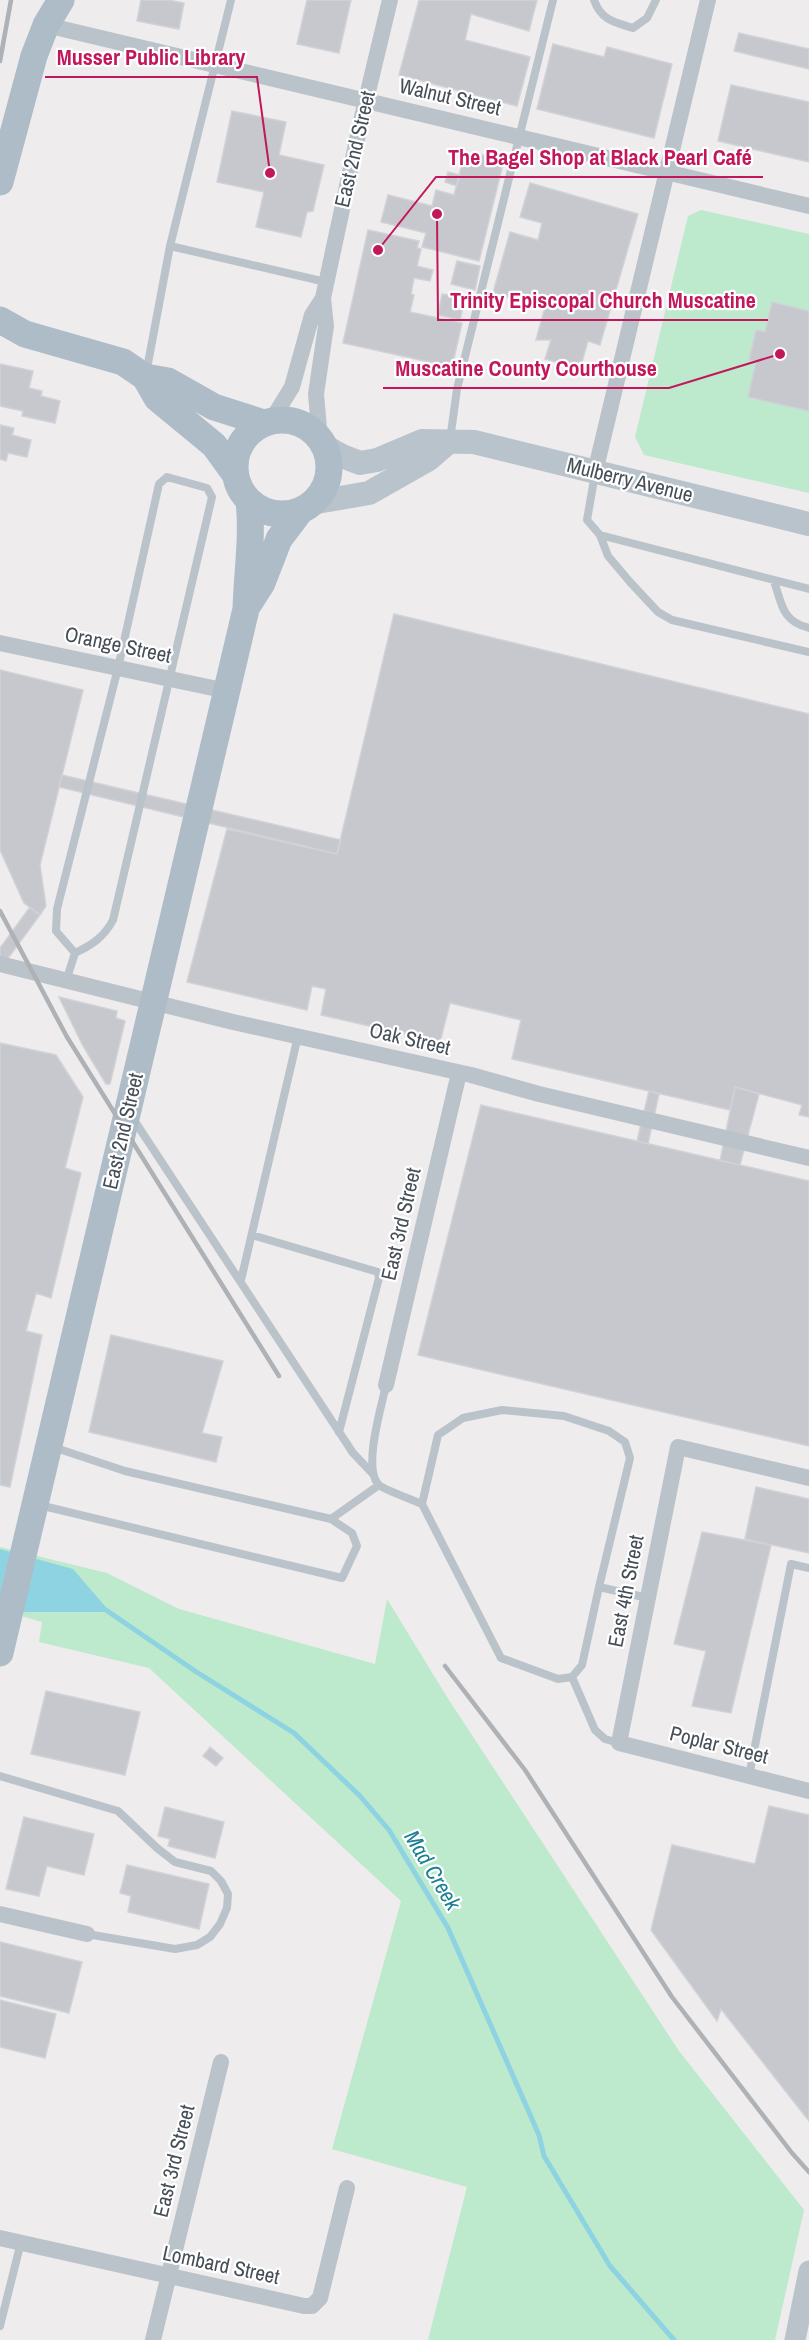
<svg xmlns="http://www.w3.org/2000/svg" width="809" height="2340" font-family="'Archivo Narrow',sans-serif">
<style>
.green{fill:#bde9cc}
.water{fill:#8ed3e1}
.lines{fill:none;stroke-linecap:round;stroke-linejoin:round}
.stream{stroke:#8ed3e1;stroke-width:5}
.building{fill:#c7c8ce;stroke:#d0d2d7;stroke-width:1.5}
.service{stroke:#bbc3ca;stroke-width:8}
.minor{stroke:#bbc3ca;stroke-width:16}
.tertiary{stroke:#bbc3ca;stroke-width:21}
.secondary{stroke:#b9c3cc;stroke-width:24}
.primary{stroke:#aebcc8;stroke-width:27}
.rail{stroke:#aeb1b5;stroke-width:4.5}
.labels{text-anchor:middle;stroke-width:4.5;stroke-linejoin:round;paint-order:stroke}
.street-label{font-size:21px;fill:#464f57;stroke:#fff}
.water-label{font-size:22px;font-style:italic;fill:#1a8095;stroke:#fff}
.leader{fill:none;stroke:#c2185b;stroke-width:2}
.callout-dot{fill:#c2185b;stroke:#fff;stroke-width:2}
.callout-label{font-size:22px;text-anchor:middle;font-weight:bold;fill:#c2185b;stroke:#fff;stroke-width:4.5;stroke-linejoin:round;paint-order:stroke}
</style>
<rect width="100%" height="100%" fill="#eeecec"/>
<path class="green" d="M701 210 809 234V493L644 455 635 437 688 216Z
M0 1547 107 1573 179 1609 375 1664 387 1599 447 1697 679 2051 804 2210 775 2340H428L467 2187 332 2149 401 1901 149 1668 39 1642 42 1622 0 1610Z"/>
<path class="water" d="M0 1549 73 1569 110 1612H11L0 1609Z"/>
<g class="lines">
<path class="stream" d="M106 1610 195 1671 294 1733 360 1796 389 1830 448 1928 539 2135 544 2156 610 2266 674 2340"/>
</g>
<path class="building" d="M141 0H168L184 3 179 29 137 21Z
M307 0H351L339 53 297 44Z
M419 0H537L529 31 471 14 465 40 530 57 517 106 399 75Z
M739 33 809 49V69L734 51Z
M553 44 604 57 607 47 672 64 654 138 537 109Z
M731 85 809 102V162L718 141Z
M232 111 286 122 279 155 324 165 313 211 307 212 301 237 256 227 264 192 217 182Z
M473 153 504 160 479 261 422 247 426 233 381 222 388 195 432 206 436 190 454 195 462 164 470 165Z
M448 172 460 175 457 186 445 182Z
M530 183 638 214 600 345 588 341 580 369 545 359 551 340H536L545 307 493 293 510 232 538 240 542 223 520 217Z
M368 230 419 241 417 248 421 249 417 266 433 270 430 281 414 278 411 294 414 295 410 312 462 323 452 367 343 343Z
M457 261 480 266 475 290 451 284Z
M442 294 465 298 460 320 438 315Z
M772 302 809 311V411L748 397 756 362 749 360 756 330 765 332Z
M0 364 33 371 29 388 42 391 41 396 60 401 55 423 22 416 23 411 0 406Z
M0 425 14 428 12 435 31 440 27 457 8 453 6 461 0 459Z
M394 614 809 714V1117L799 1115 802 1105 735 1087 730 1110 512 1059 521 1020 450 1003 440 1042 321 1015 326 989 312 986 307 1010 187 982 227 829 337 854Z
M0 670 83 690 40 865 46 906 40 915 24 903 0 850Z
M62 775 341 840 337 854 59 787Z
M30 907 40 915 0 969V948Z
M59 997 117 1011 116 1018 125 1021 110 1084H106L83 1046Z
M0 1043 56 1055 83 1097 65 1168 81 1173 51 1298 36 1293 26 1331 42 1335 10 1487 0 1485Z
M735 1087 759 1094 740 1165 720 1161Z
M649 1091 659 1094 648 1144 637 1141Z
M481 1105 809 1181V1446L418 1355Z
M111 1335 223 1361 202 1433 222 1437 216 1462 89 1432Z
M756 1487 809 1499V1553L745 1539Z
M702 1532 771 1545 731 1713 692 1706 706 1651 674 1644Z
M46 1691 140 1712 125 1775 31 1754Z
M210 1747 223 1758 216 1766 203 1756Z
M769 1806 809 1815V2121L721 2009 717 2021 651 1930 672 1845 755 1864Z
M165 1807 224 1822 215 1858 168 1846 170 1839 158 1836Z
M24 1817 94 1834 84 1875 47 1866 39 1896 6 1889Z
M127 1865 209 1884 199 1929 128 1912 131 1896 120 1893Z
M0 1942 82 1962 69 2013 0 1996Z
M0 2000 56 2014 45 2058 0 2047Z"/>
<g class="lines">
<path class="service" d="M594 0C601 20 614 22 633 28L647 18 656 0
M170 246 326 282
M146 374 170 246 231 0
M450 440 457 389 553 0
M595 474 587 520 600 535 608 556 630 582 658 612 672 620 809 652
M167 477 207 488 212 497 113 920C104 937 92 945 75 953L56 931 57 909 118 668 159 484Z
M600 535 809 589
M774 581C782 605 782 621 809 628
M66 981 75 953
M132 1117 353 1453 373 1474
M252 1235 378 1272 379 1278 339 1432
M241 1280 298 1036
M386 1385C382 1405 362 1469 379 1485 385 1490 413 1500 422 1504
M39 1505 342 1578 357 1546 352 1533 331 1519 125 1471 53 1447
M331 1519 379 1485
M599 1587 630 1458 625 1442 609 1431 564 1416 502 1410 463 1418 438 1435 422 1504 501 1658 558 1679 572 1677 582 1665 599 1587 648 1598
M572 1677 595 1730 605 1739 619 1743
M0 1776 118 1811 157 1848 175 1862 211 1871 221 1881 228 1894 227 1908 220 1924 210 1937 197 1945 175 1949 87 1934
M749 1776 791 1564 809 1568
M0 2326 21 2242"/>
<path class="minor" d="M46 25 809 206
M271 421 292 387 312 315 323 298
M320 440 316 394 326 326 323 298 361 121 390 0
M595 472 708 0
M0 643 227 691
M0 964 233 1022 471 1075 539 1094 809 1158
M386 1385 459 1073
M809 1478 678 1447 619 1743 809 1791
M0 1914 87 1934
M0 2238 304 2306H312L320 2298 347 2188
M153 2340 221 2062"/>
<path class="tertiary" d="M795 2340 809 2271"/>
<path class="secondary" d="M324 446 342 456 360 463 377 460 422 441 474 442 809 524
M311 503 369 493 429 459 450 441"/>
<path class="primary" d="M0 182 34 56 46 25 61 0
M0 320 25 334 123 362 145 377 168 381 214 407 264 423
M145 377 157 398 214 445 235 474
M235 467a47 47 0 1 1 94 0a47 47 0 1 1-94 0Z
M248 605 262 583 279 539 301 510
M0 1653 246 609C247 573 253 537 249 501"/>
<path class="rail" d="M0 61 11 0
M0 911 67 1037 279 1376
M445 1666 525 1770 672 1997 792 2153 809 2172"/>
</g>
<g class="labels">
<g class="street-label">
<text transform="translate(450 97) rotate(13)" y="7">Walnut Street</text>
<text transform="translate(355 149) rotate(-77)" y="7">East 2nd Street</text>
<text transform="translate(630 480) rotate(14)" y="7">Mulberry Avenue</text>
<text transform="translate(118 645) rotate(12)" y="7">Orange Street</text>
<text transform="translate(410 1039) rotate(13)" y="7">Oak Street</text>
<text transform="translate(123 1131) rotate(-77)" y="7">East 2nd Street</text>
<text transform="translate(401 1224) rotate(-77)" y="7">East 3rd Street</text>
<text transform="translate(626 1591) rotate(-79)" y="7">East 4th Street</text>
<text transform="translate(719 1745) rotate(14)" y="7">Poplar Street</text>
<text transform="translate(174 2161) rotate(-76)" y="7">East 3rd Street</text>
<text transform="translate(221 2265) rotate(12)" y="7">Lombard Street</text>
</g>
<g class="water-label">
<text transform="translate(433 1870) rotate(59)" y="8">Mad Creek</text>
</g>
</g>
<path class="leader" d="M270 173L257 77H45M378 250L436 177H763M437 214L438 320H768M780 354L669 388H383"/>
<g class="callout-dot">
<circle cx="270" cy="173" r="6"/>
<circle cx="378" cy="250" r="6"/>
<circle cx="437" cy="214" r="6"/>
<circle cx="780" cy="354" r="6"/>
</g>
<g class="callout-label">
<text x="151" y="65">Musser Public Library</text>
<text x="600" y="165">The Bagel Shop at Black Pearl Café</text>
<text x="603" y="308">Trinity Episcopal Church Muscatine</text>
<text x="526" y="376">Muscatine County Courthouse</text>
</g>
</svg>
